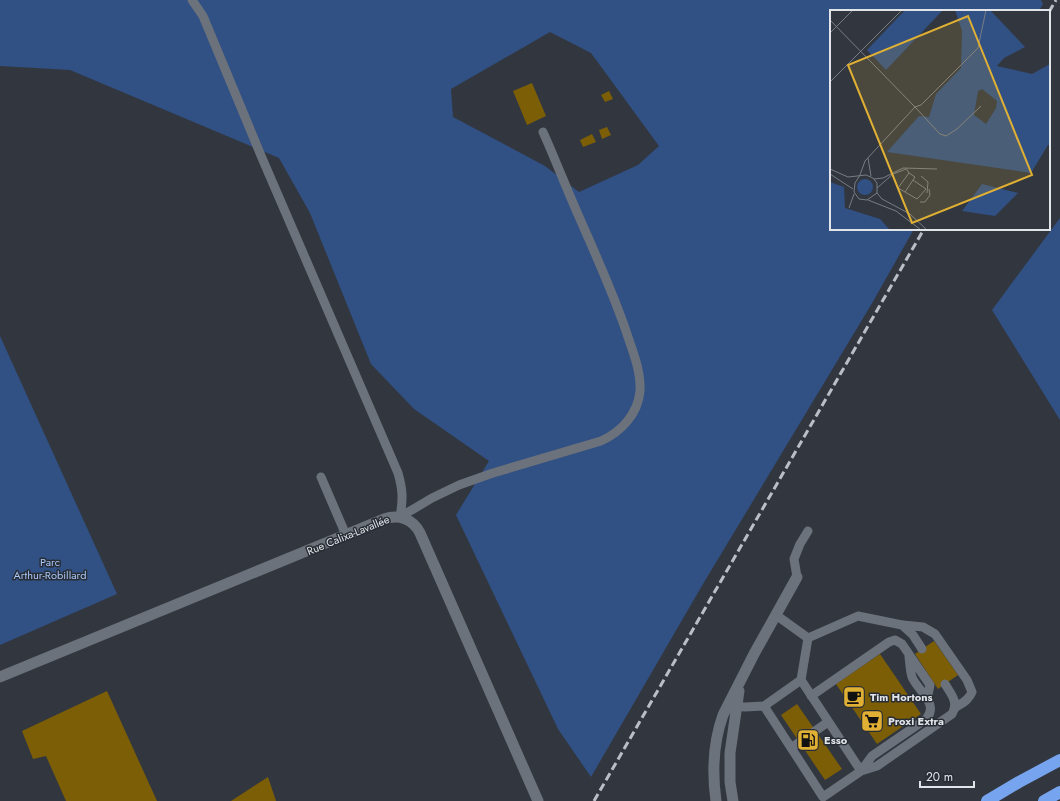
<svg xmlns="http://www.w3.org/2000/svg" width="1060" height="801" font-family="Jost,sans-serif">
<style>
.green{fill:#315083;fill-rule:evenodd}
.building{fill:#7c5e06}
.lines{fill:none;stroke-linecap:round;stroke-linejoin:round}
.service{stroke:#6c727b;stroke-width:9}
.minor{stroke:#6c727b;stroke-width:11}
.motorway{stroke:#77a4ee;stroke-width:12}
.rail{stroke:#bbbfc5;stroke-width:3;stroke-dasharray:8 4;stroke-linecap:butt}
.labels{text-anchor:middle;stroke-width:3;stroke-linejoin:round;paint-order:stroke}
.street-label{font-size:11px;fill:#e1e5ea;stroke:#282d35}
.park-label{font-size:11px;fill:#a9c8fa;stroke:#282d35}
.poi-label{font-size:11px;font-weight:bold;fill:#e1e5ea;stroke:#282d35;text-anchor:start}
.inset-road{fill:none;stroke:#787d83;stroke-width:1}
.view{fill:#e0b034;fill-opacity:0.15;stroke:#e0b034;stroke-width:2}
.inset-edge{fill:none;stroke:#e1e5ea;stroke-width:2}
</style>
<rect width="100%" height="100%" fill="#32373f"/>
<path class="green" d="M0 0H1041L1043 4 1039 11H831V229H914L871 305 703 584 591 777 558 729 456 515 489 461 414 409 371 364 310 213 279 158 70 70 0 66ZM550 32 591 53 659 146 638 165 579 192 545 166 453 117 451 89Z
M1060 218V420L992 310Z
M0 336 117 594 0 645Z"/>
<path class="building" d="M532 83 546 116 527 125 513 91Z
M609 91 613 99 605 102 601 95Z
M607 127 611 135 602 139 599 130Z
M592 134 596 142 583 147 580 140Z
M934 641 958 675 938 689 915 654Z
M880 654 921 714 877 744 836 684Z
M107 691 157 801H66L46 756 33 759 22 731Z
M797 704 842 769 825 780 781 715Z
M268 777 276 801H231Z"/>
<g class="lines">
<path class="service" d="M192 0 203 16 262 158 398 473C403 490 403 500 400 517
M321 477 346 535
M400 517 432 498 459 485 493 473 601 441C621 432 638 414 640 391 641 373 634 354 628 337 615 297 597 258 580 219 567 190 556 161 543 132
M797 577 794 559 800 544 808 531
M776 615 808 638 801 680
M903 625 923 627 935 634 967 680 972 692C969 700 962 703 955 708
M808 638 858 616 902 625 913 635 922 649
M811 696 889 642 895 640 902 644 930 685 927 699
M731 706 745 707 764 706 801 680 861 771 823 797 764 706
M791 748 828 722
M861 771 872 756 926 719C940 704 917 690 912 677 910 671 910 663 909 657
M861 771 877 766 952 714C959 702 951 694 945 684"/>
<path class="minor" d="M0 677 384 519C399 514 413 519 420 533L538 801
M716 801C712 772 713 743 723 715L754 654 797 577
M733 801 730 782V753L739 691"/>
<path class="motorway" d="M987 801 1019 782 1060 760
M1044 801 1060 792"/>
<path class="rail" d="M1049 12 1056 0
M594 801 924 229"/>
</g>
<defs>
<g id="cafe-square" transform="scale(1.15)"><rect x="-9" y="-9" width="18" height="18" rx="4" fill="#e0b034" stroke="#282d35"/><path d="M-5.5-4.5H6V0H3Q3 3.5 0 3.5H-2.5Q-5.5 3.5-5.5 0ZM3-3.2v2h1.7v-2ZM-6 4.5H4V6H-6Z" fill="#111"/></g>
<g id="supermarket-square" transform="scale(1.15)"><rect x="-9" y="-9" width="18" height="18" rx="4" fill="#e0b034" stroke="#282d35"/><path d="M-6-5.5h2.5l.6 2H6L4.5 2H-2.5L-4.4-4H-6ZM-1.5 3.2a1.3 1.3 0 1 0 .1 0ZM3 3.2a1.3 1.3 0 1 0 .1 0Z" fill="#111"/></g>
<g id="fuel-square" transform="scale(1.15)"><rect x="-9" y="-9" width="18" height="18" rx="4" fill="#e0b034" stroke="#282d35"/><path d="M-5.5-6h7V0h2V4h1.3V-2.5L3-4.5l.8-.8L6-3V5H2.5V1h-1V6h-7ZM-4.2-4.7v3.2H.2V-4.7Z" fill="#111"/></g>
</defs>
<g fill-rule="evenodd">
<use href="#cafe-square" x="854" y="697"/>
<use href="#supermarket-square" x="872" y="721"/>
<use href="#fuel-square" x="808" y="740"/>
</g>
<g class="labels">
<g class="street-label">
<text transform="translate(348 535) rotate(-22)" y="4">Rue Calixa-Lavallée</text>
</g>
<g class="park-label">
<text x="50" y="566">Parc<tspan x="50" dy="13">Arthur-Robillard</tspan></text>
</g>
<g class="poi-label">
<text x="870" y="701">Tim Hortons</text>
<text x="888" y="725">Proxi Extra</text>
<text x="824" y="744">Esso</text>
</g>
</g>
<g transform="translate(830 10)">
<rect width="220" height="220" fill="#32373f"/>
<path d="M75 0H113L56 60 37 40ZM125 0H160L195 37 174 48 167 56 202 64 220 54V135H218L201 163 57 142 89 106 99 107 106 84 131 58 132 21ZM152 79 167 91 166 98 156 114 144 105 148 81ZM27 177a8 8 0 1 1 16 0a8 8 0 1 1-16 0ZM0 172 14 177 15 198 50 209 60 220H0ZM152 174 188 183 165 206 132 201Z" fill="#315083" fill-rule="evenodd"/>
<path class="inset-road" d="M0 10 85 97 35 151 30 165M0 23 23 0M0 72 72 0M85 97 91 95 148 38 156 0M85 97 110 124 116 126 127 119 151 96M38 148 41 166M76 158 79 163 85 167 75 182 68 178 79 163M0 159 18 167 36 165 43 168 47 173V183L37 190 29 189 24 182 25 173 30 165M0 164 23 179M91 166 98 172 97 183M44 169 53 168 73 158 107 159M83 170 96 179 89 187M47 178 63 164 76 159M75 182 87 189 90 186M47 183 52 189 80 204 97 220M38 190 66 201 91 220M90 192H95L100 185 99 179M19 198 24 184"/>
<path class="view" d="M138 6 202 165 82 213 18 55Z"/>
<rect width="220" height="220" class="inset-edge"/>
</g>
<path d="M920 781v6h54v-6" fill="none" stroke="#e1e5ea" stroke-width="2"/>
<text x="926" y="781" font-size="12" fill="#e1e5ea" stroke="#282d35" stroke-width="3" paint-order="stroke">20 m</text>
</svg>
